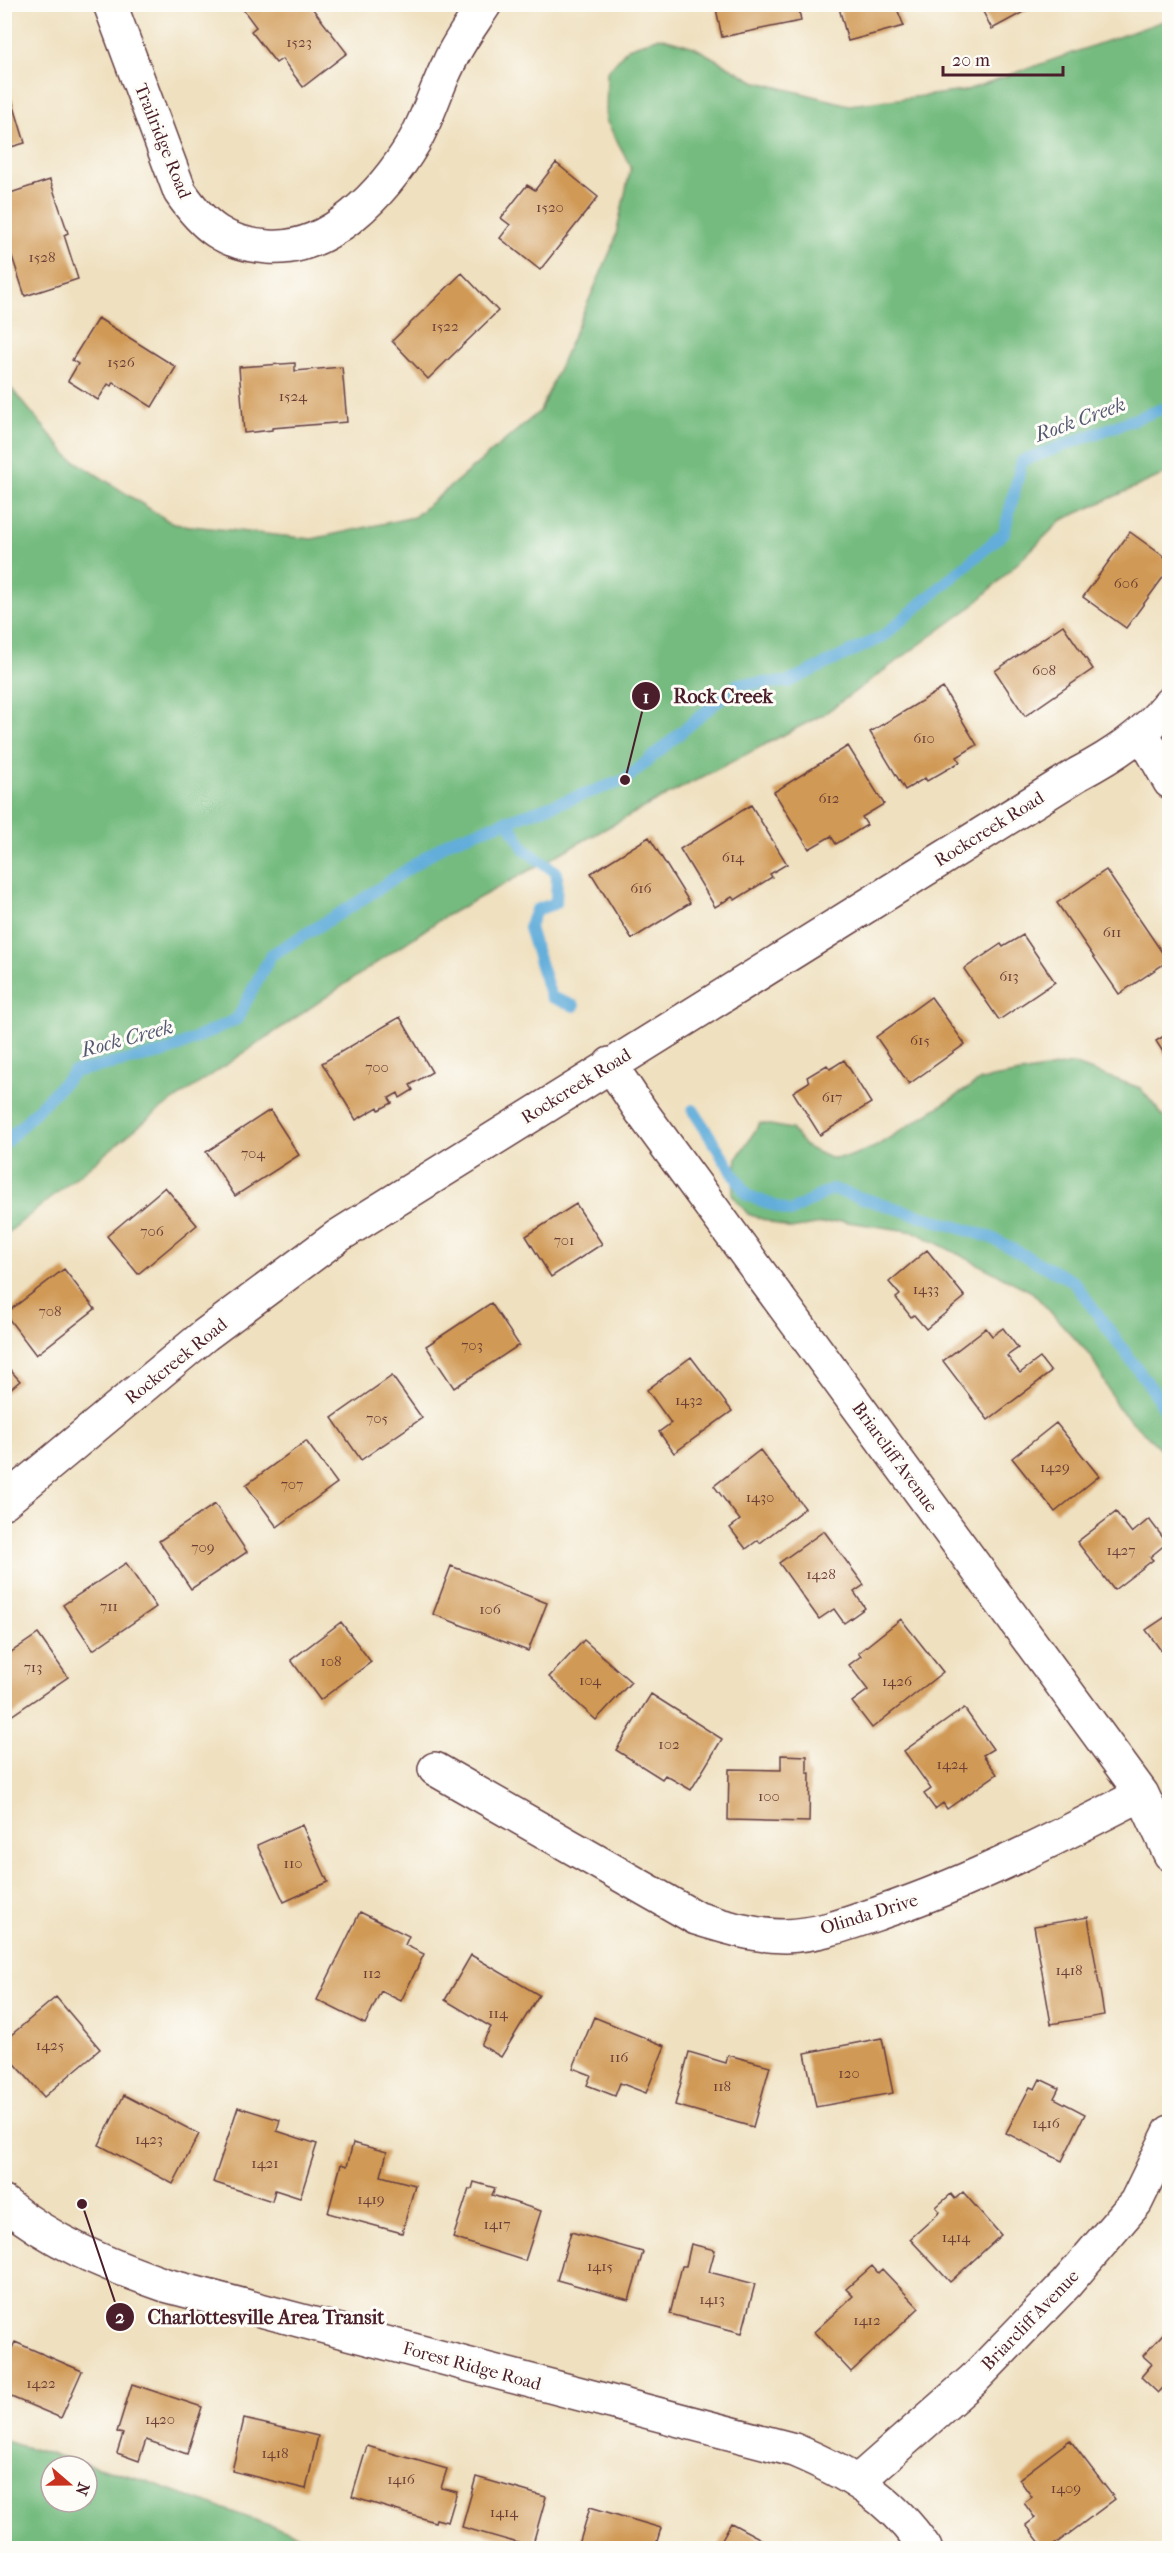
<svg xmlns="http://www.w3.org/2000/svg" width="1174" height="2553" font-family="'IM FELL French Canon',serif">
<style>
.forest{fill:#75bb7f;stroke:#606d55;stroke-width:1.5;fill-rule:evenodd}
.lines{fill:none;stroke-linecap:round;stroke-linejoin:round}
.stream{stroke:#62adda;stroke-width:12}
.building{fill:#d09955}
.minor-casing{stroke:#633c41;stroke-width:36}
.minor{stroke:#fff;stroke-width:33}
.labels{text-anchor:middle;stroke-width:6;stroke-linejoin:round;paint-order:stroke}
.number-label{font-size:15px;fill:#6c3e36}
.street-label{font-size:18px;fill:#4a1f2b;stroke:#fdfcf7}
.water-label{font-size:20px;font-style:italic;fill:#545871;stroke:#fdfcf7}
.leader{fill:none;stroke:#4a1f2b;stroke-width:2}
.callout-dot{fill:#4a1f2b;stroke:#fdfcf7;stroke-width:2}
.mark-label{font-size:18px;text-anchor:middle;font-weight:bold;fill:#fff}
.callout-label{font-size:20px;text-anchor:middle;font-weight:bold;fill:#4a1f2b;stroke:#fdfcf7;stroke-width:6;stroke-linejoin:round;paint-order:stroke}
</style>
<rect width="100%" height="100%" fill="#fdfcf7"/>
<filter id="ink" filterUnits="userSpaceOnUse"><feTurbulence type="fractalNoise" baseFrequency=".0167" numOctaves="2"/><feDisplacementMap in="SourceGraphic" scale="12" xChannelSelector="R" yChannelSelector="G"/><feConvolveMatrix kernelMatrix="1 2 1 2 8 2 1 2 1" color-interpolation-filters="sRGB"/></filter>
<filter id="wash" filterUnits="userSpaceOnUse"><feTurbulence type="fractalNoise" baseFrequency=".008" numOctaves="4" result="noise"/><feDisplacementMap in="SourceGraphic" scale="24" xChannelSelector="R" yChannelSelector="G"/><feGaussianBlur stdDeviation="1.35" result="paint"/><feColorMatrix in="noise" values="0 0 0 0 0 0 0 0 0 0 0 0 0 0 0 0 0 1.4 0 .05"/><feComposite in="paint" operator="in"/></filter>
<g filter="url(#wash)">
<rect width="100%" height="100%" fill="#efe0bf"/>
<path class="forest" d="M1169 19V472L1062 520 974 605 824 714 656 801 444 917 154 1114 5 1235V381L69 457 173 524 312 539 414 517 540 411 614 243 631 167 606 120 607 72 628 48 660 37 694 47 754 81 849 105 964 91Z
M1073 1064 1140 1088 1169 1123V1457L1118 1408 1091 1356 1032 1292 915 1232 841 1221 790 1229 748 1214 732 1195 737 1158 760 1123 791 1129 806 1147 830 1158 848 1157 875 1147 981 1080Z
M4 2441 141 2479 333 2548H5ZM51 2466H87V2502H51Z"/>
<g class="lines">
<path class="stream" d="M507 820 525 850 557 873 556 903 536 910 529 928 551 997 574 1006
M693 1110 747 1195 790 1212 832 1189 990 1237 1074 1282 1155 1393 1170 1421
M4 1144 74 1072 166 1052 237 1019 271 955 357 903 450 841 625 780 738 684 788 682 882 637 1004 533 1022 461 1170 406"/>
</g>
<g id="blocks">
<path class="building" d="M239 4H309L347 53 303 87 282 59 276 63 251 31 256 27Z
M715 4H798L801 21 722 37Z
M838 4H895L904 26 848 41Z
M979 4H1038L992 29Z
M4 73 25 143 4 149Z
M556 163 598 197 540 270 500 238 510 225 501 218 527 185 535 190Z
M50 180 68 233 64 235 78 279 25 296 4 232V195Z
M462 273 498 311 428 379 392 341Z
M98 318 176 367 152 407 113 382 111 386 108 384 98 400 68 381 78 364 72 360Z
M295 363V371L342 367 347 422 272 428V430L244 433 239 367Z
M1130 532 1170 561V568L1126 628 1083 597Z
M1063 625 1093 669 1025 716 995 671Z
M943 688 977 745 957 757 960 762 927 781 925 778 905 790 870 732Z
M848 746 884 804 862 817 867 825 836 844 831 836 809 849 774 792Z
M751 805 787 864 770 874 772 877 735 900 732 897 715 907 680 849Z
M649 837 690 903 632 939 591 873Z
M1106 870 1168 961 1119 994 1057 903Z
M1023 935 1055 982 999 1020 964 969 1001 944 1003 947Z
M931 997 965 1044 909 1084 876 1037Z
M400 1017 432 1072 410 1085 413 1090 400 1098 398 1093 389 1098 392 1103 379 1110 378 1107 356 1120 322 1063Z
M1170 1032V1063L1156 1041Z
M844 1060 871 1103 820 1135 793 1092 809 1082 807 1077 827 1065 830 1069Z
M270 1110 299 1155 235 1196 206 1152Z
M165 1187 197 1225 138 1274 107 1236Z
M576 1204 602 1244 551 1277 526 1236Z
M927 1250 965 1297 926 1329 914 1315 911 1317 896 1298 900 1295 889 1282Z
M64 1269 95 1309 36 1355 5 1314Z
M491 1303 519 1345 454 1388 426 1346Z
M986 1328 992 1336 1003 1328 1018 1348 1007 1356 1020 1373 1040 1358 1051 1372 988 1420 943 1361Z
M691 1357 732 1411 674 1453 659 1432 671 1423 647 1390Z
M4 1363 20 1381 4 1394Z
M392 1376 422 1418 361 1460 332 1418Z
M1056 1423 1099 1476 1055 1512 1012 1458Z
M306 1441 337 1483 277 1527 246 1485Z
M760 1450 805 1508 760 1543 758 1540 746 1549 730 1528 740 1520 714 1486Z
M215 1504 247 1552 191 1589 159 1541Z
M1116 1512 1132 1533 1149 1519 1167 1543 1150 1557 1153 1560 1114 1590 1077 1542Z
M824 1531 864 1585 854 1592 865 1608 844 1623 834 1609 819 1619 779 1563Z
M126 1563 156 1607 93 1650 63 1605Z
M451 1566 547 1603 528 1651 433 1614Z
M1170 1614V1663L1146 1630Z
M901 1619 943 1672 872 1728 852 1702 868 1690 849 1665 861 1656 858 1653Z
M341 1622 371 1662 320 1700 291 1660Z
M38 1634 68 1677 8 1718 4 1713V1657Z
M584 1640 631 1682 596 1720 549 1677Z
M651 1694 722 1739 691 1790 665 1775 662 1779 616 1750Z
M964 1708 993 1749 983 1755 997 1774 947 1809 943 1803 935 1809 924 1794 931 1789 904 1751Z
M781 1755 807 1756V1773H810L809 1822 728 1820 729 1769 781 1770Z
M302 1825 328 1882 284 1902 257 1845Z
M360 1912 409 1936 405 1945 424 1954 401 2001 381 1991 365 2024 317 2000Z
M1088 1917 1104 2015 1051 2024 1034 1926Z
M471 1955 539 1995 501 2057 481 2045 491 2027 445 2000Z
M56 1997 100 2049 44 2097 4 2051V2041Z
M594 2017 665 2046 646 2093 620 2083 615 2096 587 2085 591 2075 573 2068Z
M882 2038 893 2093 816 2107 805 2053Z
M689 2052 726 2063 728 2055 770 2066 753 2127 675 2105Z
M1040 2079 1059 2088 1054 2098 1085 2114 1062 2161 1006 2133 1030 2087 1035 2089Z
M124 2095 199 2134 173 2184 99 2145Z
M238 2107 280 2120 277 2131 317 2144 300 2198 275 2190 272 2201 213 2182Z
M353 2143 387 2152 381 2176 415 2185 402 2233 328 2213 341 2164 347 2166Z
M474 2182 495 2188 492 2195 541 2211 525 2261 453 2238 469 2189H472Z
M963 2192 1001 2235 950 2282 910 2239 940 2212 936 2207 951 2194 955 2199Z
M571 2232 643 2252 629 2300 557 2280Z
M691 2244 715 2250 709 2272 755 2284 742 2333 670 2314 682 2266H686Z
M872 2266 878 2273 882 2269 919 2308 851 2372 814 2332 853 2296 846 2289Z
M1170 2326V2381L1158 2393 1141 2377 1152 2364 1143 2356Z
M15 2342 82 2371 61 2418 4 2394V2365Z
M132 2384 202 2407 187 2454 146 2440 139 2461 117 2453 123 2434 117 2432Z
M244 2419 318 2436 306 2489 232 2471Z
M1070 2440 1115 2499 1050 2548H1044L1026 2525 1035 2518 1024 2503 1032 2497 1019 2479Z
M367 2446 447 2469 441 2488 457 2492 448 2522 436 2519 435 2522 352 2497Z
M476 2477 546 2497 532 2547 462 2527Z
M590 2507 661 2528 655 2548H578Z
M731 2523 778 2548H717Z"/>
</g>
</g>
<g filter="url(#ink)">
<use href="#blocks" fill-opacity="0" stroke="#633c41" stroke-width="1.5"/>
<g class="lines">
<g class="minor-casing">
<path id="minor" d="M110 4 180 192C204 227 225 244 268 247 330 252 385 191 414 142 428 118 436 88 449 63 458 42 473 23 485 4
M1142 733 1170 782
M610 1064 641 1111 1142 1794 1170 1854
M4 1502 205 1335 338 1236 1078 774C1114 755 1144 735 1170 703
M435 1769 696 1918C725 1927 754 1936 785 1936 819 1935 850 1923 882 1912 973 1881 1057 1838 1142 1794
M4 2203C51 2242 108 2265 165 2285L794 2450C848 2473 891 2498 925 2548
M858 2481 973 2380 1066 2284 1136 2202 1170 2132"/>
</g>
<use href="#minor" class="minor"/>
</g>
</g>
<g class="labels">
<g class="number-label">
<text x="299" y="47">1523</text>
<text x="550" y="212">1520</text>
<text x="42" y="262">1528</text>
<text x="445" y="331">1522</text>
<text x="121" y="367">1526</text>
<text x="293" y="401">1524</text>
<text x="1126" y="588">606</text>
<text x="1044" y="675">608</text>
<text x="924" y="743">610</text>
<text x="829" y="803">612</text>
<text x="733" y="862">614</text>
<text x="641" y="893">616</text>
<text x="1112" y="937">611</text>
<text x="1009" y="981">613</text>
<text x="920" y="1045">615</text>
<text x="377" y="1072">700</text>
<text x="832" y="1102">617</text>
<text x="253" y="1158">704</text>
<text x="152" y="1236">706</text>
<text x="564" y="1245">701</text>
<text x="926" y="1294">1433</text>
<text x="50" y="1316">708</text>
<text x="472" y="1350">703</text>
<text x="689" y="1405">1432</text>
<text x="377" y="1423">705</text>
<text x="1055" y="1472">1429</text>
<text x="292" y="1489">707</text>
<text x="760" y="1502">1430</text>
<text x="203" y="1552">709</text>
<text x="1121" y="1555">1427</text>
<text x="821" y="1579">1428</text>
<text x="109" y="1611">711</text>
<text x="490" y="1614">106</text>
<text x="331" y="1666">108</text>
<text x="33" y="1672">713</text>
<text x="590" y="1685">104</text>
<text x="897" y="1686">1426</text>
<text x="669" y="1749">102</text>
<text x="952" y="1769">1424</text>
<text x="769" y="1801">100</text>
<text x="293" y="1868">110</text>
<text x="1069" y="1975">1418</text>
<text x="372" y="1978">112</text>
<text x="498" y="2018">114</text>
<text x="50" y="2050">1425</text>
<text x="619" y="2062">116</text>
<text x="849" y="2078">120</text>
<text x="722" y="2091">118</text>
<text x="1046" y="2128">1416</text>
<text x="149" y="2144">1423</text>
<text x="265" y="2168">1421</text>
<text x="371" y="2204">1419</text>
<text x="497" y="2229">1417</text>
<text x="956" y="2242">1414</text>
<text x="600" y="2271">1415</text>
<text x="712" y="2304">1413</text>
<text x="867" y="2325">1412</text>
<text x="41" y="2388">1422</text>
<text x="160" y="2424">1420</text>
<text x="275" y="2458">1418</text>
<text x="401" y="2484">1416</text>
<text x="1066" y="2493">1409</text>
<text x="504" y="2517">1414</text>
</g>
<g class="street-label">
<text transform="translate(163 141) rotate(68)" y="6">Trailridge Road</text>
<text transform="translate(989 829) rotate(-32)" y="6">Rockcreek Road</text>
<text transform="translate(576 1086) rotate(-32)" y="6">Rockcreek Road</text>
<text transform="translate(176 1361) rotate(-39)" y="6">Rockcreek Road</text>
<text transform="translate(895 1457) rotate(54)" y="6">Briarcliff Avenue</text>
<text transform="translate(869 1914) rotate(-17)" y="6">Olinda Drive</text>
<text transform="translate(1030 2320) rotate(-46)" y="6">Briarcliff Avenue</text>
<text transform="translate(472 2366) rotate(15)" y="6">Forest Ridge Road</text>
</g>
<g class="water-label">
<text transform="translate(1080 419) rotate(-20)" y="7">Rock Creek</text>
<text transform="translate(127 1038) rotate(-15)" y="7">Rock Creek</text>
</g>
</g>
<path class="leader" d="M625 780L646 696M82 2204L120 2317"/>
<g class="callout-dot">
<circle cx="625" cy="780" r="6"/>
<circle cx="82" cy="2204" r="6"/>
<circle cx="646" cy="696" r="15"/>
<circle cx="120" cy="2317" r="15"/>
</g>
<g class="mark-label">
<text x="646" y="703">1</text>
<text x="120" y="2323">2</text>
</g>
<g class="callout-label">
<text x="723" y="703">Rock Creek</text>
<text x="266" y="2324">Charlottesville Area Transit</text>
</g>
<rect width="1174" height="2553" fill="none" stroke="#fdfcf7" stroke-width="24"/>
<g transform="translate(69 2484) rotate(110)"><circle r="28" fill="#fdfcf7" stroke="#b5a4a5" stroke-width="1.5"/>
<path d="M0-4.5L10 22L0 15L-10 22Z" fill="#c8321e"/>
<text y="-9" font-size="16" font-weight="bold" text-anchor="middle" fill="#4a1f2b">N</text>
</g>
<path d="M943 66v9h120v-9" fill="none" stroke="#4a1f2b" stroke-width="3"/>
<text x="952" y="66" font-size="18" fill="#4a1f2b" stroke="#fdfcf7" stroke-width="4.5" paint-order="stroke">20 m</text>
</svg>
